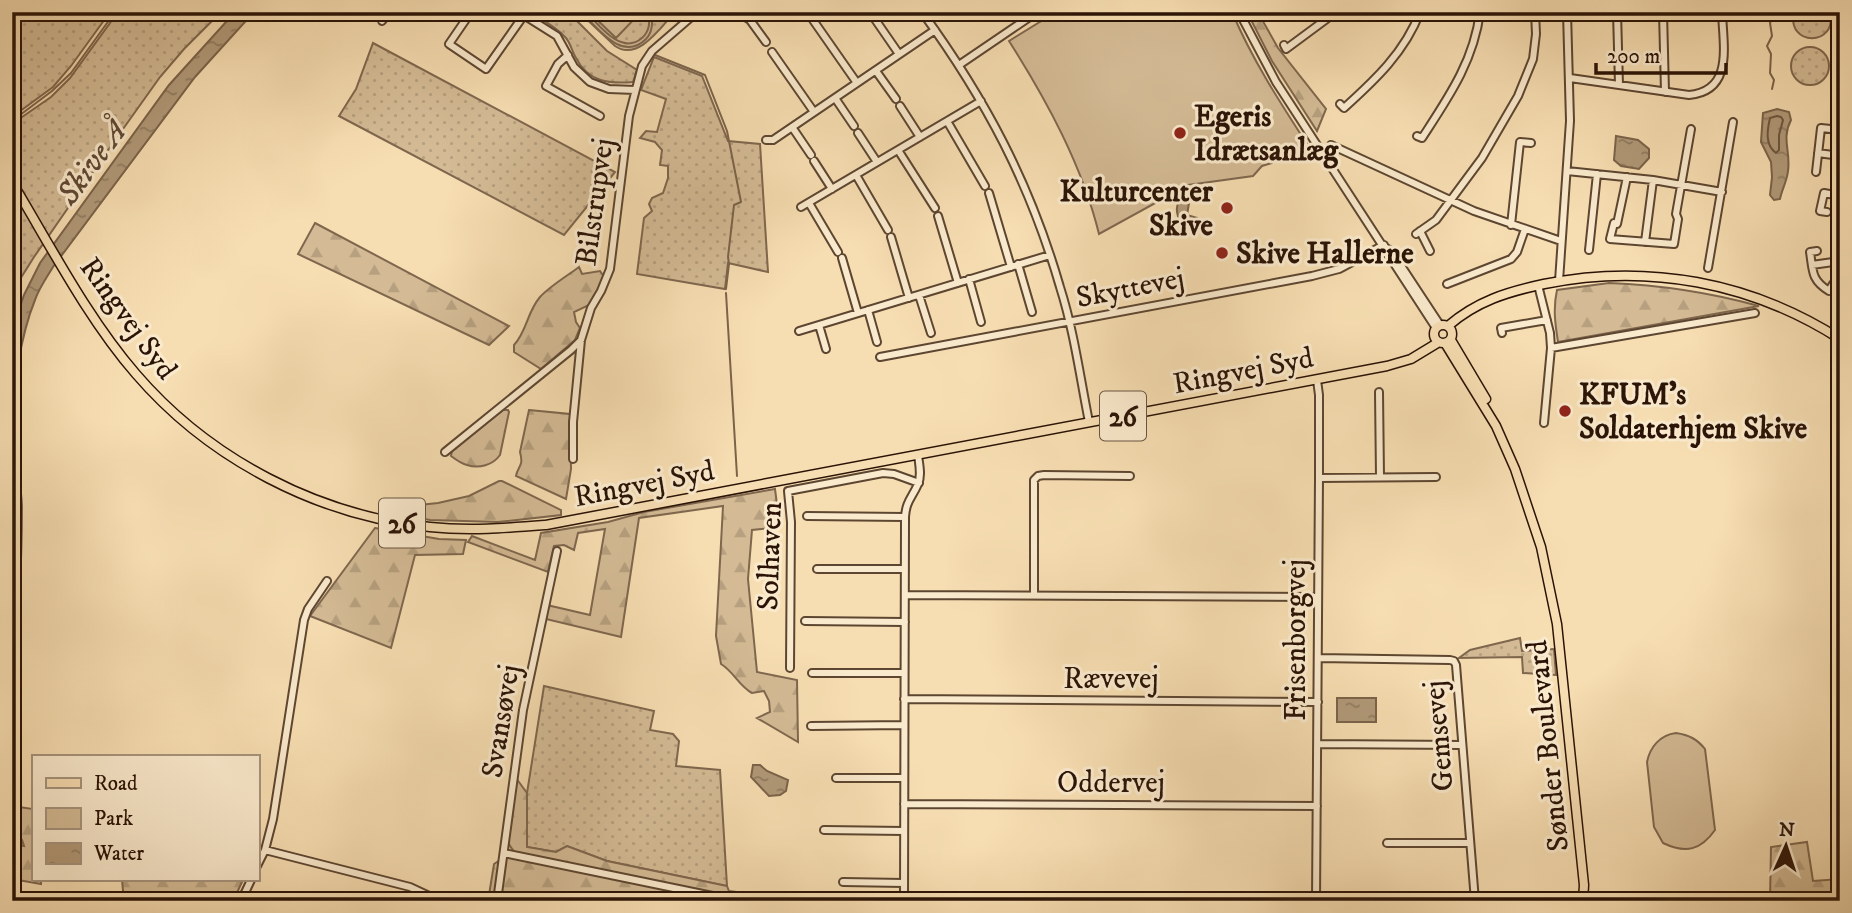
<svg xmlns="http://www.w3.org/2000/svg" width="1852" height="913" font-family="'IM FELL DW Pica',serif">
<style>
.green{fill:url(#green-dots);stroke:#7f674e;stroke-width:2}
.forest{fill:url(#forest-firs);stroke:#7f674e;stroke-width:2}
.pitch{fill:#d4bb95;stroke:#7f674e;stroke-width:2}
.water{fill:url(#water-ripples);stroke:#7b634a;stroke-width:2}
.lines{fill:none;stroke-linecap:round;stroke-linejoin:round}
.shore{stroke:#6e563f;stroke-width:2}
.stream{stroke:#7b634a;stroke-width:2}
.minor-casing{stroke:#5d4631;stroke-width:10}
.major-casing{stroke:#2a1306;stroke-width:11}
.minor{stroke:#faeacd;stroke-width:6}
.major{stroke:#f7deb2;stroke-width:8}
.poi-dot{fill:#8f2418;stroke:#faeacd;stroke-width:2.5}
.labels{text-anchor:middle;stroke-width:6;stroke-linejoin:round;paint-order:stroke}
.shield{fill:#faeacd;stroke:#685442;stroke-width:2}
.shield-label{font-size:28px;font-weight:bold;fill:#2a1306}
.poi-label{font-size:30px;font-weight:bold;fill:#2a1306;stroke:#faeacd;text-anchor:start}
.street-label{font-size:30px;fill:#2a1306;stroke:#faeacd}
.water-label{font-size:32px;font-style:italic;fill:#604934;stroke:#faeacd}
</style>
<defs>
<pattern id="green-dots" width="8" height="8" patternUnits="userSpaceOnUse" patternTransform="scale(1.75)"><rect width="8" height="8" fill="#d4bb95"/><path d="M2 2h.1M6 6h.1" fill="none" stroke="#b6a07f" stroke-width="1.8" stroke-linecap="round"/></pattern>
<pattern id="forest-firs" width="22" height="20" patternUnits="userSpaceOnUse" patternTransform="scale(1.75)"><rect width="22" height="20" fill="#d4bb95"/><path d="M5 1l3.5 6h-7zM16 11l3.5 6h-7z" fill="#b6a07f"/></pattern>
<pattern id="water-ripples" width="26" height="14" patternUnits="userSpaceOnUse" patternTransform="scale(1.75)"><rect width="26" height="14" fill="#b19978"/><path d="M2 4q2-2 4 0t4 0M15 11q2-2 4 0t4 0" fill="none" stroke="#907c60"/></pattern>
</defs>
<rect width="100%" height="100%" fill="#f7deb2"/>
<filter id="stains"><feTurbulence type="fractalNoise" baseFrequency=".00286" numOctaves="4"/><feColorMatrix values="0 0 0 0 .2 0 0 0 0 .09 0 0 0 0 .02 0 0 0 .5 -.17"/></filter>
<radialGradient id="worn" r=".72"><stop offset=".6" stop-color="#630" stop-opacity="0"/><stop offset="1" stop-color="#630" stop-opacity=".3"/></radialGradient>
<path class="green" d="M12 12H110L71 66 53 87 12 117Z
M118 12H221L184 49 160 77 113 143 34 257 17 284 12 298V124L51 97 70 78Z
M530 12H568L607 51 637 70 633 82C609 84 588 82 576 58 572 52 571 44 566 38 556 27 543 20 530 12Z
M579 12H675C661 27 638 62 615 46Z
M1794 12H1830C1838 47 1786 47 1794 12Z
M373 43 615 172 564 235 339 116 356 89Z
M1791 66a19 19 0 1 1 38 0a19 19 0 1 1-38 0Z
M654 57 702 76 728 141 760 144 768 272 728 263 725 289 637 274 644 218 652 211 649 204 652 198 663 193 668 178V166L660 165 662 150 655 142 640 138 646 131 657 132 666 99 641 90Z
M1520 638 1522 651 1554 649 1556 675 1523 673 1522 657 1459 658 1470 650Z
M544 686 654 711 650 730 673 734 679 741 676 766 720 770 727 886 607 861 567 846 556 852 527 847V793Z"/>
<path class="forest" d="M1247 12H1265L1260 16 1278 48 1326 109 1317 131 1272 61Z
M315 223 509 326 489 345 298 254Z
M579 267 582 274 600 271 605 278 589 305 574 312 576 322 580 328 575 340 541 369 514 352V345C527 331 527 312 540 297 550 286 567 276 579 267Z
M1609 283C1662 285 1708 292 1759 306L1558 342C1555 323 1553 308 1557 290Z
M503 410H508L509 412 500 455C493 465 479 469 467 465 462 464 455 459 451 456L452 450Z
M529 410 570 414 571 469 566 499 516 476C518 465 524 467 520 452Z
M499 481H502L561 510V515L498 522 430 520 388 512 391 508 438 503 469 496Z
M775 489 780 527 752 530 748 579 757 672 797 680 798 742 757 718 770 712 769 701 764 691 752 693C739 686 734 672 721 664L716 636 723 506 639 518 621 637 546 619 547 605 590 615 605 529 578 533 574 550 564 545 554 546 548 572 468 542 472 536 535 560 541 533 608 522 644 512Z
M375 528 439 539 466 540 463 554 415 555 391 648 310 616Z
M516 778 527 793V847L556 852 567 846 607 861 727 886 729 891 807 901H755L741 899 515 853 507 842Z
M12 806 33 809V880H41V884L12 879V844L24 846 22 840 12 836Z
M1807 842 1813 881 1840 879V901H1770L1771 847Z
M506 856 727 901H488L494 864Z
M122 880H237L242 882 233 901H124Z"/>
<path class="pitch" d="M581 12H586C599 25 621 56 642 38 650 31 650 22 648 12H651C653 22 653 32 646 39 622 63 597 27 581 12Z
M589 12H641L616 38Z
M1056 12H1232C1252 59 1279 101 1307 144L1275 150V157L1273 158 1272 163 1262 166 1253 176 1188 185 1099 234C1082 165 1047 101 1009 41Z
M1676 733C1689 735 1697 739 1705 749L1715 830C1701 850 1686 854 1663 843L1654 827 1647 762C1650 747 1660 735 1676 733Z"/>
<path class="water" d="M235 12H254L195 77 53 267C47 277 39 288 35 300 21 334 11 394 13 431 14 456 21 481 22 506 22 567 18 628 12 688V330L13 327 24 295 40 263 169 85Z
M1777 109 1789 112 1791 120C1781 139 1791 151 1788 171 1787 181 1782 189 1780 199L1774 200 1770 195 1772 177 1771 162 1761 142 1763 113Z
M1616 136 1638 140 1649 149V158L1639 169 1621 166 1614 160Z
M1182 197H1187L1189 203 1187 215 1197 218 1195 225H1188L1180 222C1176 212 1175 205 1182 197Z
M1337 698H1376V722H1337Z
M753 765H760L767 771 788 780 786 791 780 795 769 796 751 777Z"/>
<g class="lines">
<path class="shore" d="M1777 116 1781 117 1783 120 1779 135V150L1776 153C1765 145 1767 131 1770 118Z
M12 474C19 514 15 557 12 597"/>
<path class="stream" d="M655 55 705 75 727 131 741 202 734 205 728 257 729 264 726 289
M1772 89 1774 80 1770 73 1771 54 1767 46 1772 36 1770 23 1775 12
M12 121 52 91 71 73 115 12
M726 293 737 476"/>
<g class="minor-casing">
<path id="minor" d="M471 12 449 44 486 69 524 15
M738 12 750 20 766 42
M808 12 809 15
M870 12 899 54
M922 12C986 100 1030 183 1060 287 1074 331 1080 377 1089 422
M1239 12 1276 82 1436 328
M1617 12 1619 85
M1663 12 1665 92
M522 14 557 36 574 67 590 82 609 89 635 90
M813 20 857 83
M382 21 389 12
M1284 45 1286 49 1336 12
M772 52 814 112
M568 55 558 64 546 86 600 116
M959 65 1037 12
M876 71 896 99
M1570 78 1689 95C1734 91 1723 45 1722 12
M835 98 854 126
M1340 104 1344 108C1375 80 1405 52 1420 12
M900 106 920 137
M947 121 985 186
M792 127 811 155
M858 133 877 162
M1417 136 1422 138C1448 98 1474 61 1480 12
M766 140H773L935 30
M1331 145 1474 211 1561 241
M898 150 935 208
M1818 153 1840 156
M814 161 832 189
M1567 171 1653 180 1722 192
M1816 172 1821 128 1840 130
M856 175 888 230
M1627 177 1617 224 1614 223 1610 239 1674 244 1678 219 1676 214 1691 129
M989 193 1011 267
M809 203 838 252
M801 207 981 101
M1827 212 1820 211 1824 193 1840 196
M938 216 958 283
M1511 225 1520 142 1531 143
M1420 231 1430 251
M1416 234 1436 220 1482 158 1518 96 1533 59 1536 34 1535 12
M891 237 909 298
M1645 242 1653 180
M1385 247 1392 252 1440 325
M1589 250 1597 174
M1817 251 1810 252C1813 271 1811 280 1829 291L1833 284
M842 258 858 313
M1018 264 1032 312
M1812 265 1840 261
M1708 268 1733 122
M969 279 981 322
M1559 281 1570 121 1567 12
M1447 284 1511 259 1517 252 1525 229
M1538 285 1550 333 1551 348 1544 423
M919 295 931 333
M868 310 877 342
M819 325 826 349
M799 331 1050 255
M1502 333 1501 328 1547 320
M1551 348 1755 313
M880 357 1312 276 1339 269 1384 245
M1379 392 1380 477
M445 452 571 350 581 340
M573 459V422L581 340 591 308 601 291 610 269 629 116 642 66 652 51 697 12
M1319 478 1436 477
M807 516 905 517
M817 569H905
M905 595 1318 597
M1034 595V480L1038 476 1044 475 1130 476
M805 621 905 622
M1318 658 1450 660 1454 661 1456 665 1475 901
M790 668 791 522 788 491 883 473 894 474 919 483
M812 673H904
M904 699 1318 702
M811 726 904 725
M1318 744 1462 745
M836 778H904
M904 804 1317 806
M824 830 904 831
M1387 843H1470
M265 850 410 887 440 901
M504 853 737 901
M257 866 265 850 273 819 304 620 308 609 327 581
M843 882 904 883
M241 901 251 880
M497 901 523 710 557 551
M904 901 905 517C906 501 912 498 918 484 922 475 919 464 918 455
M1316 901 1319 478V395L1317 380"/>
</g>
<g class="major-casing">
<path id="major" d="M12 182C50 245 88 319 136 374 209 459 318 516 430 527 469 531 507 528 546 525L1387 366 1411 359 1439 342
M1434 334a9 9 0 1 1 18 0a9 9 0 1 1-18 0Z
M1448 326C1477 301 1507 292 1544 284 1647 263 1751 282 1840 339
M1451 340 1486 399
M1445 343 1496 426 1515 469 1541 547 1557 624 1584 885 1583 901"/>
</g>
<use href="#minor" class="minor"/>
<use href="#major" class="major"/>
</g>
<g class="poi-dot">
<circle cx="1180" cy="133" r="7"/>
<circle cx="1227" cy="208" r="7"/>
<circle cx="1222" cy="253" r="7"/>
<circle cx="1565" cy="411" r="7"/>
</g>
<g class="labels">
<g class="shield">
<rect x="1100" y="391.5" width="46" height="49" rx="5"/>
<rect x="379" y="498.5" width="46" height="49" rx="5"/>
</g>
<g class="shield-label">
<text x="1123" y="426">26</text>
<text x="402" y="533">26</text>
</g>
<g class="poi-label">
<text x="1194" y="126">Egeris<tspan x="1194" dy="34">Idrætsanlæg</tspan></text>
<text x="1213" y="201" text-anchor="end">Kulturcenter<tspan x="1213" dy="34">Skive</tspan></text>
<text x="1236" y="263">Skive Hallerne</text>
<text x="1579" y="404">KFUM's<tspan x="1579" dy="34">Soldaterhjem Skive</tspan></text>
</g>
<g class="street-label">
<text transform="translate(594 202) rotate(-82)" y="10">Bilstrupvej</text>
<text transform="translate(1130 287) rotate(-11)" y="10">Skyttevej</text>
<text transform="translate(129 318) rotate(54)" y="10">Ringvej Syd</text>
<text transform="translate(1243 370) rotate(-11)" y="10">Ringvej Syd</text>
<text transform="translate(644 483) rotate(-11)" y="10">Ringvej Syd</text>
<text transform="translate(769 556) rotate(-88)" y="10">Solhaven</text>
<text transform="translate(1295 640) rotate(-90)" y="10">Frisenborgvej</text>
<text x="1111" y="688">Rævevej</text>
<text transform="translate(500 721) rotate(-81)" y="10">Svansøvej</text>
<text transform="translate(1438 736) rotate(-95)" y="10">Gemsevej</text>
<text transform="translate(1547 746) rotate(-96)" y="10">Sønder Boulevard</text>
<text x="1111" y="792">Oddervej</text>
</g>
<g class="water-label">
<text transform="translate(91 162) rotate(-54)" y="11">Skive Å</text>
</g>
</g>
<rect width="1852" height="913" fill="none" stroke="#f7deb2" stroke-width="42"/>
<rect x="14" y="14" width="1824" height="885" fill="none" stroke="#2a1306" stroke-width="3.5"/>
<rect x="21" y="21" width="1810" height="871" fill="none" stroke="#2a1306" stroke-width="2"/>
<rect x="32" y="755" width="228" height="126" fill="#faeacd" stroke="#a7947d" stroke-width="2"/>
<rect x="46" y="778" width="35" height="10" fill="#f7deb2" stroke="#a7947d" stroke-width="2"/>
<text x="94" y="790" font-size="21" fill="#2a1306">Road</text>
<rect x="46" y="808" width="35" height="21" fill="#d4bb95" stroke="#a7947d" stroke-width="2"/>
<text x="94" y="825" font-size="21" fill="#2a1306">Park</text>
<rect x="46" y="843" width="35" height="21" fill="url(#water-ripples)" stroke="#a7947d" stroke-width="2"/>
<text x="94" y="860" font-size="21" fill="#2a1306">Water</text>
<g transform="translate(1786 846) rotate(3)" stroke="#faeacd" stroke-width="5" paint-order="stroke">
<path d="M0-5L12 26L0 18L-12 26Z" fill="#2a1306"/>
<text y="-10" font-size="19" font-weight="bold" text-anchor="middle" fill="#2a1306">N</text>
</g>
<path d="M1596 63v10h130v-10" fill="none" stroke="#2a1306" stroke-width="3.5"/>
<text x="1607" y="63" font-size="21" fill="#2a1306" stroke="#faeacd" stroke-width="5" paint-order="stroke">200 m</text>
<rect width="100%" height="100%" filter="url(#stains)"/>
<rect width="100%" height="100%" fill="url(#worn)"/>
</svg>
